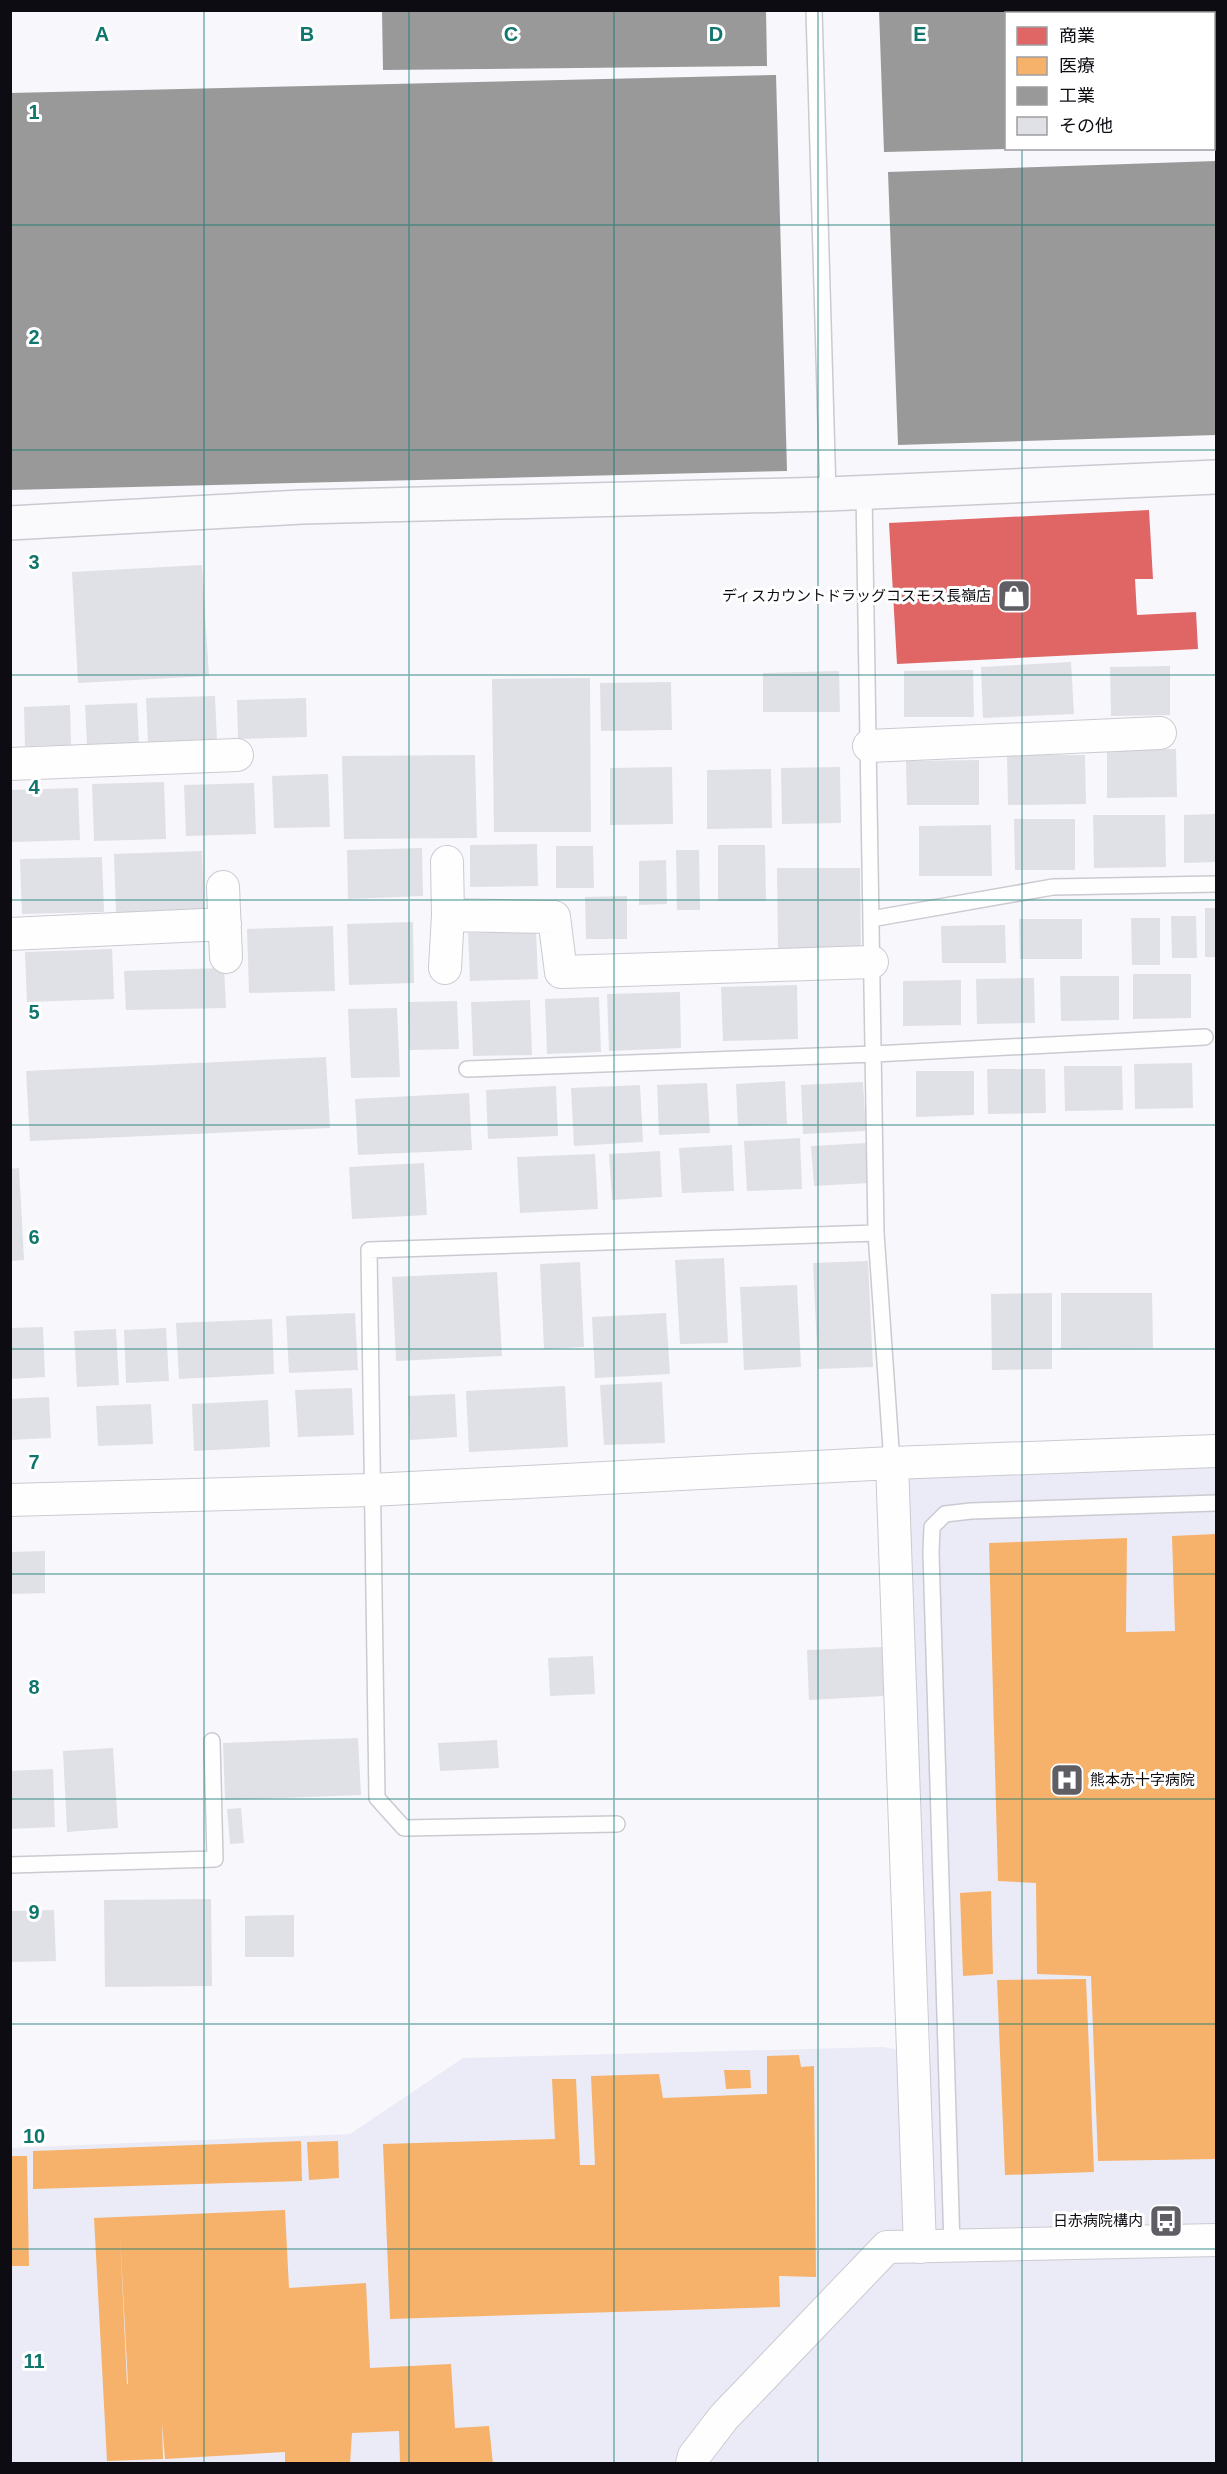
<svg xmlns="http://www.w3.org/2000/svg" width="1227" height="2474" font-family="Helvetica,'Noto Sans JP',sans-serif">
<style>
.built{fill:#ebebf7}
.shops{fill:#e06666}
.health{fill:#f6b26b;fill-rule:evenodd}
.industry{fill:#999}
.building{fill:#e0e0e7}
.lines{fill:none;stroke-linecap:round;stroke-linejoin:round}
.lane-casing{stroke:#cbcad1;stroke-width:18}
.street-casing{stroke:#cbcad1;stroke-width:34}
.secondary-casing{stroke:#cbcad1;stroke-width:36}
.lane{stroke:#fefeff;stroke-width:15}
.street{stroke:#fefeff;stroke-width:32}
.secondary{stroke:#fafafd;stroke-width:33}
.grid{fill:none;stroke:#0f766e;stroke-width:1.5;stroke-opacity:0.55}
.labels{text-anchor:middle;stroke-width:6;stroke-linejoin:round;paint-order:stroke}
.poi-label{font-size:15px;fill:#0d0c13;stroke:#fff;text-anchor:end}
.grid-label{font-size:20px;text-anchor:middle;font-weight:bold;fill:#0f766e;stroke:#fff;stroke-width:6;stroke-linejoin:round;paint-order:stroke}
</style>
<rect width="100%" height="100%" fill="#f7f7fc"/>
<path class="built" d="M1216 1467V2463H11L10 2148 350 2134 463 2058 882 2047 931 2054 903 1513 904 1479Z"/>
<path class="shops" d="M1149 510 1153 579H1135L1137 615 1196 612 1198 649 897 664 889 523Z"/>
<path class="health" d="M1216 1534V2159L1098 2161 1091 1976 1037 1974 1036 1883 998 1881 989 1543 1127 1538 1126 1632 1175 1631 1172 1536Z
M991 1891 993 1974 963 1976 960 1893Z
M1086 1979 1094 2172 1005 2175 997 1980Z
M799 2055 801 2067 814 2066 816 2277 779 2276 780 2307 390 2319 383 2144 555 2139 552 2079H576L580 2165H595L591 2076 659 2074 663 2098 767 2094V2056Z
M724 2070H750L751 2088 726 2089Z
M301 2141 302 2181 33 2189V2151Z
M338 2141 339 2178 309 2180 307 2142Z
M10 2156H27L29 2266H10Z
M285 2210 289 2288 366 2283 370 2368 451 2364 455 2428 489 2426 493 2464H400L399 2431 352 2433 350 2464H285V2452L165 2459 162 2423 163 2459 107 2461 94 2218ZM120 2235 128 2384H127Z"/>
<path class="industry" d="M382 10H766L767 66 383 70Z
M879 10H1216V143H1214V14H1006V149L884 152Z
M776 75 787 471 10 490V93Z
M1216 161V435L898 445 888 172Z"/>
<path class="building" d="M202 565 209 676 78 683 72 572Z
M1071 662 1074 714 983 718 981 667Z
M1170 666V715L1111 716 1110 667Z
M973 670 974 717H904V671Z
M839 671 840 712H763V673Z
M590 678 591 832H494L492 679Z
M671 682 672 730 601 731 600 683Z
M215 696 217 741 148 743 146 698Z
M306 698 307 737 238 739 237 700Z
M137 703 139 743 87 744 85 705Z
M70 705 71 745 25 746 24 707Z
M1176 749 1177 797 1107 798V750Z
M475 755 477 838 344 839 342 756Z
M1007 755H1085L1086 804 1008 805Z
M979 760V805H907L906 761Z
M672 767 673 824 610 825V768Z
M840 767 841 823 782 824 781 768Z
M771 769 772 828 707 829V770Z
M328 774 330 827 274 828 272 776Z
M164 782 166 839 94 841 92 784Z
M254 783 256 834 186 836 184 785Z
M78 788 80 840 12 842 11 790Z
M1216 814V862L1184 863V815Z
M1093 815H1165L1166 867 1094 868Z
M1014 819H1075V870H1015Z
M991 825 992 876H919V826Z
M537 844 538 886 470 887V845Z
M718 845H765L766 901H718Z
M556 846H593L594 888H556Z
M422 848 423 896 348 899 347 850Z
M676 850H699L700 910H677Z
M202 851 204 910 116 913 114 854Z
M102 857 104 912 22 914 20 859Z
M666 860 667 904 639 905V861Z
M777 868H860L861 948 778 949Z
M627 896V939H586L585 897Z
M1205 908H1216V957H1205Z
M1171 916H1196L1197 958H1172Z
M1131 918H1160V965H1132Z
M1019 919H1082V959H1020Z
M413 922 414 983 349 985 347 924Z
M1005 925 1006 963H942L941 926Z
M333 926 335 991 249 993 247 929Z
M536 930 538 979 470 981 468 933Z
M112 949 114 999 27 1002 25 952Z
M224 968 226 1008 126 1010 124 971Z
M1133 974H1191V1018L1133 1019Z
M1060 976H1119V1020L1061 1021Z
M1034 978 1035 1023 977 1024 976 979Z
M961 980V1025L903 1026V981Z
M797 985 798 1039 723 1041 721 987Z
M680 992 681 1048 609 1051 607 994Z
M599 997 601 1052 547 1054 545 999Z
M530 1000 532 1055 473 1056 471 1002Z
M457 1001 459 1049 409 1050 408 1002Z
M397 1008 400 1077 351 1078 348 1009Z
M326 1057 330 1128 30 1141 26 1071Z
M1192 1063 1193 1108 1135 1109 1134 1064Z
M1064 1066H1122L1123 1110 1065 1111Z
M987 1069H1045L1046 1113 988 1114Z
M916 1071H974V1115L916 1117Z
M785 1081 787 1124 738 1126 736 1084Z
M863 1082 866 1131 803 1134 801 1085Z
M707 1083 710 1133 659 1135 657 1085Z
M640 1085 643 1142 574 1146 571 1088Z
M556 1086 558 1136 488 1139 486 1090Z
M469 1093 472 1150 358 1155 355 1099Z
M800 1138 802 1189 747 1191 744 1141Z
M867 1143 869 1183 814 1186 811 1146Z
M732 1145 734 1191 682 1193 679 1148Z
M660 1151 662 1197 612 1200 609 1154Z
M595 1154 598 1209 520 1213 517 1157Z
M424 1163 427 1215 352 1219 349 1167Z
M19 1168 24 1260 10 1261V1169Z
M724 1258 728 1343 680 1344 675 1260Z
M868 1261 873 1367 818 1369 813 1263Z
M580 1262 584 1347 544 1349 540 1264Z
M497 1272 502 1356 396 1361 392 1277Z
M797 1285 801 1367 744 1370 740 1287Z
M1052 1293V1369L992 1370 991 1294Z
M1061 1293H1152L1153 1348 1061 1349Z
M355 1313 358 1370 289 1373 286 1316Z
M666 1313 670 1374 595 1378 592 1317Z
M272 1319 274 1374 179 1379 176 1323Z
M43 1327 45 1377 10 1379V1328Z
M166 1328 169 1381 126 1383 124 1330Z
M116 1329 119 1385 77 1387 74 1331Z
M662 1382 665 1443 604 1445 600 1385Z
M565 1386 568 1447 469 1452 466 1391Z
M352 1388 354 1435 298 1437 295 1390Z
M455 1394 457 1437 410 1440 408 1396Z
M49 1397 51 1438 10 1440V1399Z
M268 1400 270 1447 194 1451 192 1404Z
M151 1404 153 1444 98 1446 96 1406Z
M45 1551V1593L10 1594V1552Z
M882 1647 884 1696 809 1700 807 1650Z
M593 1656 595 1694 550 1696 548 1658Z
M358 1738 361 1795 225 1800 223 1743Z
M497 1740 499 1768 440 1771 438 1743Z
M113 1748 118 1828 67 1832 63 1751Z
M53 1769 55 1827 10 1829V1771Z
M241 1808 244 1843 230 1844 227 1809Z
M211 1899 212 1986 105 1987 104 1900Z
M54 1910 56 1961 10 1962V1911Z
M294 1915V1957H245V1916Z"/>
<g class="lines">
<g class="lane-casing">
<path id="lane" d="M814 10 828 494
M864 493 876 1233 892 1463
M871 919 1053 887 1216 884
M467 1069 874 1054 1205 1037
M617 1824 404 1828 377 1798 369 1250 876 1233
M10 1865 215 1859 212 1741
M952 2246 931 1553 932 1527 945 1514 971 1511 1216 1503"/>
</g>
<g class="street-casing">
<path id="street" d="M869 746 1160 733
M10 764 237 755
M447 862 448 915 554 917 561 972 872 962
M223 887 226 957
M10 934 225 924
M445 968 448 915
M892 1463 920 2247
M10 1500 371 1490 892 1463 1216 1451
M692 2464 694 2456 724 2417 887 2247 1216 2240"/>
</g>
<g class="secondary-casing">
<path id="secondary" d="M10 523 302 507 828 494 1216 477"/>
</g>
<use href="#lane" class="lane"/>
<use href="#street" class="street"/>
<use href="#secondary" class="secondary"/>
</g>
<path class="grid" d="M204 10V2464M409 10V2464M614 10V2464M818 10V2464M1022 10V14M1022 148V2464M10 225H1216M10 450H1216M10 675H1216M10 900H1216M10 1125H1216M10 1349H1216M10 1574H1216M10 1799H1216M10 2024H1216M10 2249H1216"/>
<defs>
<g id="shop-square" transform="scale(1.725)"><rect x="-9" y="-9" width="18" height="18" rx="4" fill="#5f5e65" stroke="#fff"/><path d="M-5-2.5h2.3a2.7 3.5 0 0 1 5.4 0H5L5.5 6h-11ZM-1.5-2.5h3a1.5 2.3 0 0 0-3 0Z" fill="#fff"/></g>
<g id="hospital-square" transform="scale(1.725)"><rect x="-9" y="-9" width="18" height="18" rx="4" fill="#5f5e65" stroke="#fff"/><path d="M-5-5h3v3.5h4V-5h3V5h-3V1.5h-4V5h-3Z" fill="#fff"/></g>
<g id="bus-square" transform="scale(1.725)"><rect x="-9" y="-9" width="18" height="18" rx="4" fill="#5f5e65" stroke="#fff"/><path d="M-5-6H5V4H4V6H2V4H-2V6H-4V4H-5ZM-3.5-4V0h7V-4ZM-3.5 1.2v1.5H-2V1.2ZM2 1.2v1.5H3.5V1.2Z" fill="#fff"/></g>
</defs>
<g fill-rule="evenodd">
<use href="#shop-square" x="1014" y="596"/>
<use href="#hospital-square" x="1067" y="1780"/>
<use href="#bus-square" x="1166" y="2221"/>
</g>
<g class="labels">
<g class="poi-label">
<text x="991" y="601">ディスカウントドラッグコスモス長嶺店</text>
<text x="1090" y="1785" text-anchor="start">熊本赤十字病院</text>
<text x="1143" y="2226">日赤病院構内</text>
</g>
</g>
<g class="grid-label">
<text x="102" y="41">A</text>
<text x="307" y="41">B</text>
<text x="511" y="41">C</text>
<text x="716" y="41">D</text>
<text x="920" y="41">E</text>
<text x="34" y="119">1</text>
<text x="34" y="344">2</text>
<text x="34" y="569">3</text>
<text x="34" y="794">4</text>
<text x="34" y="1019">5</text>
<text x="34" y="1244">6</text>
<text x="34" y="1469">7</text>
<text x="34" y="1694">8</text>
<text x="34" y="1919">9</text>
<text x="34" y="2143">10</text>
<text x="34" y="2368">11</text>
</g>
<rect width="1227" height="2474" fill="none" stroke="#0d0c13" stroke-width="24"/>
<rect x="1005" y="12" width="210" height="138" fill="#ffffff" stroke="#9e9ea1" stroke-width="1.5"/>
<rect x="1017" y="27" width="30" height="18" fill="#e06666" stroke="#9e9ea1" stroke-width="1.5"/>
<text x="1059" y="42" font-size="18" fill="#0d0c13">商業</text>
<rect x="1017" y="57" width="30" height="18" fill="#f6b26b" stroke="#9e9ea1" stroke-width="1.5"/>
<text x="1059" y="72" font-size="18" fill="#0d0c13">医療</text>
<rect x="1017" y="87" width="30" height="18" fill="#999999" stroke="#9e9ea1" stroke-width="1.5"/>
<text x="1059" y="102" font-size="18" fill="#0d0c13">工業</text>
<rect x="1017" y="117" width="30" height="18" fill="#e0e0e7" stroke="#9e9ea1" stroke-width="1.5"/>
<text x="1059" y="132" font-size="18" fill="#0d0c13">その他</text>
</svg>
